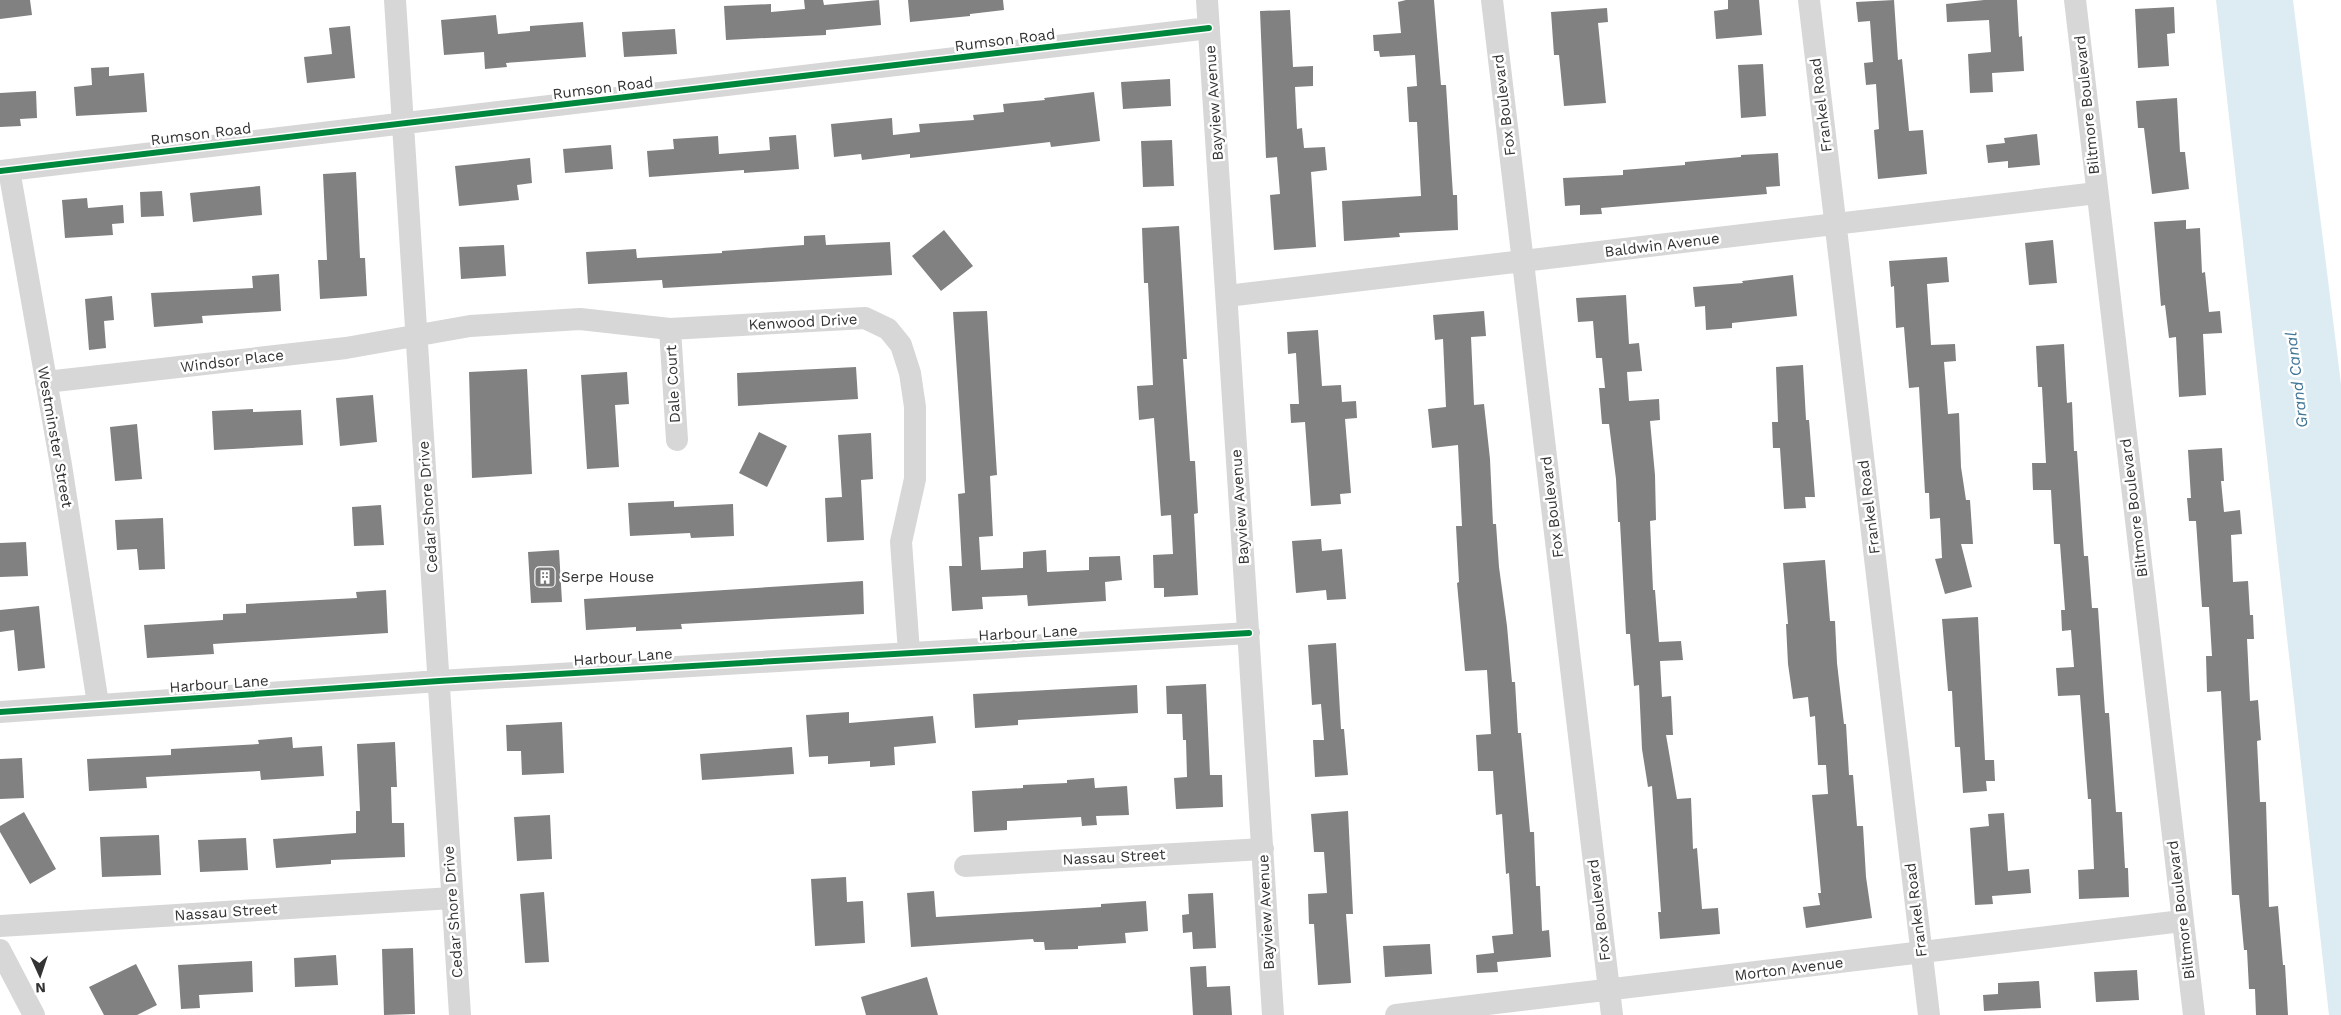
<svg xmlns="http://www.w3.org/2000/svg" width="2341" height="1015" font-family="'Work Sans',sans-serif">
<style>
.water{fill:#ddebf3}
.building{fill:#818181}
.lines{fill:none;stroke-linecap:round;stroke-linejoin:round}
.minor{stroke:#d7d7d7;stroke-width:22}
.cycleway-casing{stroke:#fff;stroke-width:9}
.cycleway{stroke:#00873e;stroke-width:6}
.labels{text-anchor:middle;stroke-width:5;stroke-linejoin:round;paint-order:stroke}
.street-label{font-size:15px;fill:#333;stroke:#fff}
.poi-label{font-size:15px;fill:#333;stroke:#fff;text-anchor:start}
.water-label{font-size:16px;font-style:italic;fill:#3f7597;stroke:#fff}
</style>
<rect width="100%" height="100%" fill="#fff"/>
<path class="water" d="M2216 0H2293L2341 384V1015H2329Z"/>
<path class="building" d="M0 0H30L32 15 0 19Z
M804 0H823L824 5 879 0 881 25 826 30V35L726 40 724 6 771 4V12L805 9Z
M908 0H1003L1004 10 970 14V16L910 22Z
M1406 0H1434L1441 85H1446L1453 195H1457L1458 230 1399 233 1400 237 1344 241 1342 201 1421 196 1417 122H1409L1407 87 1417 86 1415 55 1380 57 1379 51H1374L1373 35 1401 33 1398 2Z
M1728 0H1759L1762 35 1716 39 1714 11 1728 9Z
M1894 0 1898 60 1902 59 1909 131 1923 130 1927 174 1878 179 1874 130 1879 129 1876 84 1866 85 1864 63 1873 62 1870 21 1858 22 1856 2Z
M1984 0H2017L2019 37 2022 36 2024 71 1992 73 1993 92 1970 93 1968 54 1991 52 1989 20 1947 22 1946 4Z
M2174 7 2175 33 2167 34 2169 66 2138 68 2135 9Z
M1607 8 1608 22 1598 23 1606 103 1564 106 1559 55H1554L1551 12Z
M1290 10 1293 67 1313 66V86L1295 87 1297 129 1302 128 1304 148 1325 147 1327 170 1311 172 1316 247 1274 250 1270 195 1280 194 1277 157 1266 158 1260 11Z
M496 15 498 34 530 31V26L583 22 586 57 506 63 507 67 485 69 484 52 444 55 441 20Z
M350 26 355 78 307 83 304 57 332 54 329 28Z
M675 29 677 54 624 57 622 32Z
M1763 64 1766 116 1741 118 1738 65Z
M109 67V76L144 73 147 112 76 116 74 87 92 85 91 68Z
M1170 79 1171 106 1123 109 1121 82Z
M36 91 37 118 20 119 21 126 0 127V93Z
M1094 92 1100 141 1051 147 1050 142 910 158V154L862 160 861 154 834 157 831 124 892 118 893 135 920 132 919 124 974 120 973 115 1004 112 1003 104 1045 100 1044 98Z
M2177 98 2180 152H2185L2189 189 2152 194 2144 128H2138L2136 101Z
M2037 134 2040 165 2008 168V161L1988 163 1986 145 2005 143 2004 138Z
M796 135 799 169 744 173V170L649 177 647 151 674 149 673 139 718 136 719 154 770 150 769 137Z
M1172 140 1174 186 1143 187 1141 141Z
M611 145 613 169 565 173 563 149Z
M1778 153 1780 186 1766 187 1767 194 1601 208 1602 214 1580 215V205L1565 206 1563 178 1623 175V170L1685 165V162L1741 157V155Z
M530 158 532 183 517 185 519 200 459 206 455 166Z
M356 172 360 258H365L367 296 320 299 318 260H327L323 174Z
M260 186 262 215 193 222 190 193Z
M162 191 164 216 141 217 140 192Z
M87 198 88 208 123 205 124 223 112 224 113 235 65 238 62 200Z
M2186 220V229L2200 228 2202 273 2205 272 2209 312 2220 311 2222 333 2203 334 2206 395 2179 397 2176 337 2169 338 2165 305 2161 306 2154 222Z
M1179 226 1187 359H1183L1190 461H1195L1198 513 1194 514 1198 595 1164 597V588H1154L1153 555 1173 554 1171 515 1161 516 1154 418 1139 420 1137 386 1153 385 1148 283H1144L1142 228Z
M944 230 973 266 941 291 912 256Z
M825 235 826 245 890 242 892 275 663 288 662 280 588 284 586 252 636 249 637 258 722 253V251L804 245V236Z
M2053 240 2057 283 2029 285 2025 243Z
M504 245 506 276 461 279 459 247Z
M1947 257 1949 282 1927 284 1931 345 1955 344 1956 361 1944 362 1948 414 1959 413 1961 467 1966 500H1970L1973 544H1961L1972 587 1945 594 1935 559 1942 558 1940 518 1930 519 1929 493H1925L1919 387 1909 388 1904 327 1896 328 1894 286 1891 287 1889 261Z
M279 274 281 311 202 316 203 323 154 327 151 293 253 288 252 276Z
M1793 275 1797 316 1732 323V328L1706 330 1705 306 1695 307 1693 287 1743 283 1742 281Z
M1626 295 1629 344 1639 343 1642 371 1627 372 1629 401 1659 399 1660 420 1650 421 1655 475 1656 520 1650 521 1653 590H1655L1659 642 1681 641 1683 660 1660 661 1662 697 1671 696 1673 735H1666L1677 799 1691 798 1693 849 1697 848 1702 909 1718 908 1720 934 1660 939 1658 912H1661L1652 786 1648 787 1642 749 1639 685 1634 686 1630 634H1626L1620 522H1618L1616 479 1609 424H1602L1599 388H1605L1602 358H1596L1593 321 1578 322 1576 298Z
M112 296 114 320 104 321 106 348 89 350 85 299Z
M987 311 997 475 990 476 993 536 979 537 981 570 1023 568V552L1046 550 1047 572 1089 570V557L1120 556 1122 580 1105 582 1106 601 1028 606 1027 595 982 597 983 609 952 611 949 566H962L958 494 965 493 953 312Z
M1484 311 1486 336 1471 337 1474 405 1484 404 1490 459 1493 524H1496L1499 567 1507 626 1512 682H1515L1518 733H1521L1530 832H1534L1536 886H1540L1542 931 1549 930 1551 957 1497 962 1498 972 1477 973 1476 955 1494 953 1492 936 1513 934 1509 873 1506 874 1502 814 1496 815 1493 771H1478L1476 735 1491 734 1487 670 1465 671 1457 583 1459 582 1456 526H1462L1458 445 1432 448 1428 409 1446 407 1443 339 1435 340 1433 315Z
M1318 330 1322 386 1341 385 1342 402 1356 401 1357 418 1345 419 1351 493 1340 494 1341 504 1311 506 1305 422 1291 423 1290 404H1299L1296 353 1288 354 1287 332Z
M2064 344 2067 403 2072 402 2074 451H2077L2084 556H2088L2092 608H2098L2105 713H2109L2116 812H2122L2125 868H2128L2129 897 2079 899 2078 870 2094 869 2091 799H2088L2080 695 2058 696 2056 668 2074 667 2071 630 2062 631 2061 610H2065L2060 544H2054L2051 490H2033L2032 463H2046L2042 387H2038L2036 346Z
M1803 365 1806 420H1809L1815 497H1805L1806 508 1784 509 1780 448H1773L1772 422H1778L1776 367Z
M856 367 858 399 738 406 737 373Z
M527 369 532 474 472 478 469 372Z
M627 372 629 404 615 405 619 467 587 469 581 375Z
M373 395 377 442 340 446 336 398Z
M253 409V412L301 410 303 445 214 450 212 411Z
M137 424 142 479 115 481 110 427Z
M759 432 787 446 767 487 739 473Z
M871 433 873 479 861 480 864 540 827 542 825 498 842 497 838 435Z
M2222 448 2224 481H2221L2224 512 2240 510 2242 534 2231 535 2233 582 2248 581 2250 615H2253L2254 639H2247L2250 701 2258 700 2261 740 2257 741 2260 802H2266L2269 907 2278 906 2283 965H2285L2288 1015H2256L2255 989H2249L2247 950H2244L2239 895H2232L2221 691 2207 692 2206 656H2212L2209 607H2202L2196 521H2189L2187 498H2191L2188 450Z
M674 501V507L733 504 734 536 691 538 690 533 630 536 628 503Z
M381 505 384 545 354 546 352 507Z
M163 518 165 569 139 570 137 549 117 550 115 520Z
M1321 539 1322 551 1342 549 1346 599 1327 600 1326 590 1296 593 1292 541Z
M26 542 28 576 0 577V543Z
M559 550 562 602 531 603 528 552Z
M1825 560 1830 621H1835L1837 663 1844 724H1846L1849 775H1853L1857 826H1863L1866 877 1872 918 1806 928 1803 907 1820 905 1818 893H1821L1812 795 1828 794 1826 765H1818L1815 716 1810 717 1808 697 1793 699 1788 664 1786 624H1788L1783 563Z
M863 581 864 614 681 624 682 629 636 631V627L586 630 584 599Z
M386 590 388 633 213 644 214 654 147 658 144 625 223 620V614L246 613V604L357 598 356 592Z
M39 606 45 668 18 671 14 630 0 632V610Z
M1978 617 1985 760H1994L1995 781H1986L1987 791 1963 793 1960 747H1955L1952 691H1948L1942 619Z
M1336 643 1341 729H1344L1348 775 1315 777 1313 740H1324L1321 704 1312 705 1308 645Z
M1206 684 1210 775H1222L1223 807 1176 809 1174 778 1187 777 1186 740H1183L1182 714H1167L1166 686Z
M1137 685 1138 713 1018 720V725L975 728 973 694Z
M849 712V723L933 716 936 743 894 747 895 765 870 767V761L828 764V756L809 757 806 715Z
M562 722 564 773 522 775 521 751H507L506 725Z
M292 737 293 748 322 746 324 776 261 780 260 771 146 777 147 788 89 791 87 759 171 755V749L259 744 258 740Z
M395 742 397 787H391L392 823H404L405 857 331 860V864L276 868 273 839 356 833V811H360L357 744Z
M792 747 794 774 702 780 700 754Z
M22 758 24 798 0 799V759Z
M1094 778 1095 788 1127 786 1129 815 1096 816 1097 825 1082 826 1081 817 1007 821V830L974 832 972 791 1023 788V785L1067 783V780Z
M1348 811 1353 914H1346L1351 983 1318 985 1314 924H1309L1308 894 1327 893 1324 852H1314L1311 814Z
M24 812 56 869 30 884 0 832V826Z
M2004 813 2008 871 2029 869 2031 893 1992 896 1993 904 1975 905 1970 828 1989 826 1988 814Z
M550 815 552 859 517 861 514 817Z
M159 835 161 875 102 877 100 837Z
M246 838 248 870 200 872 198 840Z
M846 877 847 902 863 901 865 943 815 946 811 879Z
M934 891 936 917 1101 907V904L1146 901 1148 931 1125 933 1126 943 1078 946V949L1045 950 1044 942H1034L1033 939 911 947 907 893Z
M544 892 549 962 525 963 520 894Z
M1213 893 1216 948 1193 949 1192 932 1183 933 1182 915 1189 914 1188 894Z
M1430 944 1432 974 1385 977 1383 946Z
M413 948 415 1014 384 1015 382 949Z
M336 955 338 985 295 987 294 958Z
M252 961 253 992 199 995 200 1008 181 1009 178 965Z
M136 964 157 1005 137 1015H104L89 987Z
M1206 966 1207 987 1230 986 1232 1015H1193L1190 967Z
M2137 970 2139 1000 2096 1002 2094 972Z
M927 977 938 1015H866L861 997Z
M2039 981 2041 1008 1984 1011 1983 995 1998 994V983Z"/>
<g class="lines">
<path class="minor" d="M395 0 460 1015
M1207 0 1273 1015
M1492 0 1612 1015
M1809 0 1929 1015
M2075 0 2194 1015
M9 170 61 465 98 704
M0 171 1209 28
M1227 296 2097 193
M670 329 677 440
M46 382 346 348 470 326 580 319 670 329 865 318 888 329 901 345 910 373 915 407V479L901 542 909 652
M0 712 439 681 1249 633
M965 866 1263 849
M0 926 452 898
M0 950 34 1015
M1396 1015 2182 921"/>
<g class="cycleway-casing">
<path id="cycleway" d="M0 171 1209 28
M0 712 439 681 1249 633"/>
</g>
<use href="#cycleway" class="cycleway"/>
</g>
<defs>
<g id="building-square" transform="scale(1.125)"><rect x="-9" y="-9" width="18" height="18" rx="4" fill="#7a7a7a" stroke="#fff"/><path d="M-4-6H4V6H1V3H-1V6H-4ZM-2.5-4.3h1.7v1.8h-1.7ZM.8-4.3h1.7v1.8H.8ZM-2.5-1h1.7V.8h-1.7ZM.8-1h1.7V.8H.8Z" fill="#fff"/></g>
</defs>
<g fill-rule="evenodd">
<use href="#building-square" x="545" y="577"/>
</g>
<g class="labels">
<g class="street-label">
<text transform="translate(1005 40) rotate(-7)" y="5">Rumson Road</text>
<text transform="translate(603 88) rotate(-7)" y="5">Rumson Road</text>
<text transform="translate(1214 103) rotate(-94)" y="5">Bayview Avenue</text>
<text transform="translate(1504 105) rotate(-97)" y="5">Fox Boulevard</text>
<text transform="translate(1821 105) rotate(-97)" y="5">Frankel Road</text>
<text transform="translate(2087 105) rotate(-96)" y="5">Biltmore Boulevard</text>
<text transform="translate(201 134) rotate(-7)" y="5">Rumson Road</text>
<text transform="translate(1662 245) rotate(-7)" y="5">Baldwin Avenue</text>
<text transform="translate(803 322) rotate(-3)" y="5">Kenwood Drive</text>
<text transform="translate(232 361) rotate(-7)" y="5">Windsor Place</text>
<text transform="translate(673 384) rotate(-93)" y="5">Dale Court</text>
<text transform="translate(55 437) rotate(80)" y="5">Westminster Street</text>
<text transform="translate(428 507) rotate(-94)" y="5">Cedar Shore Drive</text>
<text transform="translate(1240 507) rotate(-94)" y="5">Bayview Avenue</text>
<text transform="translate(1552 507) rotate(-97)" y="5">Fox Boulevard</text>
<text transform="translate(1869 507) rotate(-97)" y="5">Frankel Road</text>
<text transform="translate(2134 508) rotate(-97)" y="5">Biltmore Boulevard</text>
<text transform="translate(1028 633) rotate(-3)" y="5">Harbour Lane</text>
<text transform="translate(623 657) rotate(-4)" y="5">Harbour Lane</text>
<text transform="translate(219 684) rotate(-4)" y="5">Harbour Lane</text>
<text transform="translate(1114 857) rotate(-3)" y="5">Nassau Street</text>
<text transform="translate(1599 910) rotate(-97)" y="5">Fox Boulevard</text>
<text transform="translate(1916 910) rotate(-97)" y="5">Frankel Road</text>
<text transform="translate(2181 910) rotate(-97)" y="5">Biltmore Boulevard</text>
<text transform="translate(226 912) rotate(-4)" y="5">Nassau Street</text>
<text transform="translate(453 912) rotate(-94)" y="5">Cedar Shore Drive</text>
<text transform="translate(1266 912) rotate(-93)" y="5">Bayview Avenue</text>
<text transform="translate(1789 969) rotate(-7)" y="5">Morton Avenue</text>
</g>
<g class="poi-label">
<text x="561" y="582">Serpe House</text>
</g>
<g class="water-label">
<text transform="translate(2296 380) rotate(-97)" y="6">Grand Canal</text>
</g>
</g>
<g transform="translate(40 975) rotate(177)" stroke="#ffffff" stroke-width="4" paint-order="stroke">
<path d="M0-4L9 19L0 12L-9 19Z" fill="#333333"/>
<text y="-8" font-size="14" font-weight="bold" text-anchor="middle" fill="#333333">N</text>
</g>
</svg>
